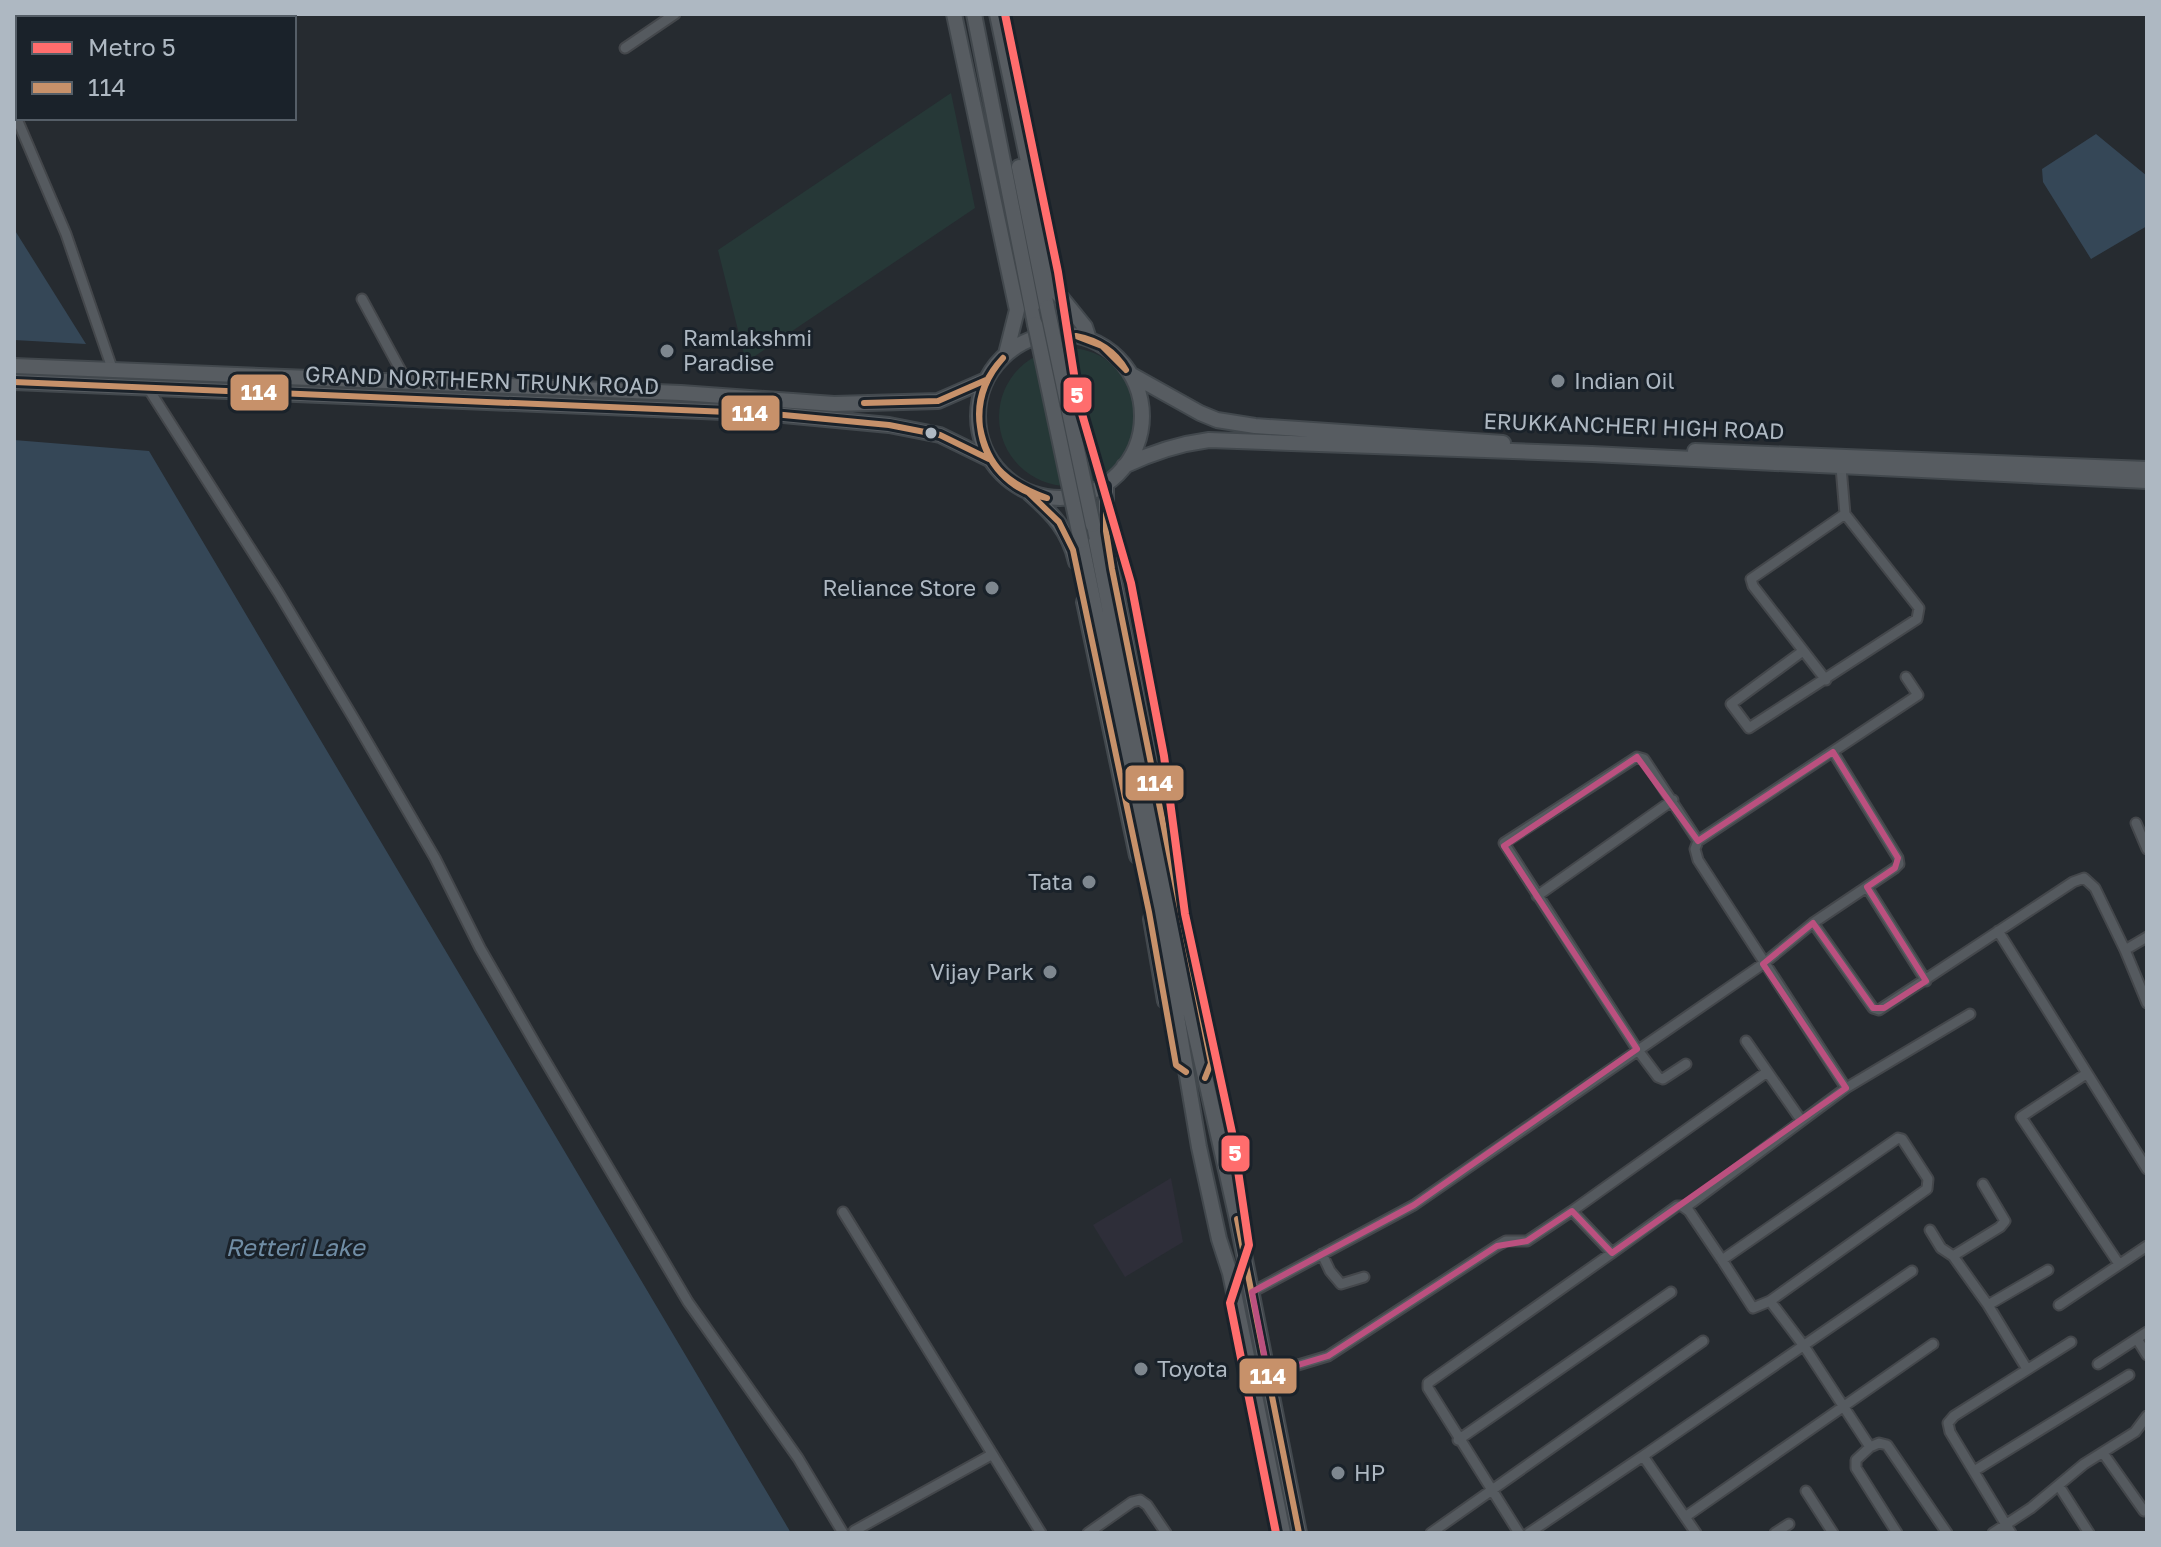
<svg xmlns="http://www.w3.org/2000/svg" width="2161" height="1547" font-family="'Golos Text',sans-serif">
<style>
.medical{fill:#2e2e39}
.green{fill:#263837}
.water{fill:#354757}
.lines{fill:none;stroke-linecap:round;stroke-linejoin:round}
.minor-casing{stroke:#44474b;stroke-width:13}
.primary-casing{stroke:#42484d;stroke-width:18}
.minor{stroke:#555a5f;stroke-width:9}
.primary{stroke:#575c61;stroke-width:14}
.primary-bridge-casing{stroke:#42484d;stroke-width:18;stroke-linecap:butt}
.primary-bridge{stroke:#575c61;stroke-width:14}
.bus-1-casing{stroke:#1a222a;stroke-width:12}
.bus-1{stroke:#c7916a;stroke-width:6}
.metro-1-casing{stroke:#1a222a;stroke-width:14}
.metro-1{stroke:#ff6d6d;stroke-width:8}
.marked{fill:none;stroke:#bb507f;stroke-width:6;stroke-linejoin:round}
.poi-dot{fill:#7e878f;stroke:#1a222a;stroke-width:3}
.bus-dot{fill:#aeb8c2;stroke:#1a222a;stroke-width:3}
.labels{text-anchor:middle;stroke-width:6;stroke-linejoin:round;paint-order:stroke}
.poi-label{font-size:22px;fill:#aeb8c2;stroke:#1a222a;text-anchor:start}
.street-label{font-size:22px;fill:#aeb8c2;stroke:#1a222a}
.water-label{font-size:24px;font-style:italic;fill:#708da5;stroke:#1a222a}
.line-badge{stroke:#1a222a;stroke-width:3}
.badge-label{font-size:22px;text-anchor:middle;font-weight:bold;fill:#fff}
</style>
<rect width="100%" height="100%" fill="#262b30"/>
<path class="medical" d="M1171 1178 1183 1242 1125 1277 1093 1225Z"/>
<path class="green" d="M951 93 975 208 746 362 718 250Z
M999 417a69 69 0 1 1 138 0a69 69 0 1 1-138 0Z"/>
<path class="water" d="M2096 134 2147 176V226L2091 259 2043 182 2042 169Z
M14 229 86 344 14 340Z
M14 440 149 451 791 1533H14Z"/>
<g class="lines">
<g class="minor-casing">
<path id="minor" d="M625 48 675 14
M14 112 66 234 113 371
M362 299 407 382
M148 388 278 592 354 719 435 858 480 948 537 1047 688 1302 798 1458 843 1533
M1803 651 1731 704 1749 728 1917 619 1919 608 1845 514 1841 467
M1826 680 1753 586 1751 579 1845 514
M2136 823 2147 849
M1698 841 1695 849 1698 860 1846 1088
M1867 887 1926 981
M1537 896 1673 800
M1813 923 1873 1008 1879 1010 2073 882 2084 878 2095 888 2125 950 2147 937
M1998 931 2147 1169
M2125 950 2147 1003
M1746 1041 1801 1120
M1686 1064 1663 1079 1658 1077 1637 1049 1504 843 1637 757 1644 759 1698 841 1918 695 1906 677
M2086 1074 2021 1117 2119 1264
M1898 1138 1902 1139 1928 1179 1927 1189 1770 1301 1753 1308 1722 1260Z
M1983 1184 2005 1221 2000 1227 1953 1256 1988 1305 2027 1369
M1686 1207 1846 1088 1970 1014
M1572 1211 1767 1072
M843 1212 1041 1533
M1930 1230 1941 1248 1953 1256
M1322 1254 1330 1271 1341 1284 1364 1277
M1252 1292 1414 1205 1763 964 1813 923 1895 868 1899 864 1898 858 1833 752
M1770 1301 1804 1346 1870 1447 1879 1443 1887 1445 1947 1533
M1988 1305 2048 1270
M2059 1305 2147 1246
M2137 1339 2147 1355
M2098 1364 2147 1332
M1268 1374 1328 1356 1497 1246 1506 1241H1527L1572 1211 1612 1253 1677 1206H1682L1689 1211 1722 1260
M1458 1440 1671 1292
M1870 1447 1856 1460V1468L1897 1533
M2103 1453 2144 1511
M1974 1471 2129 1375
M2059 1486 2089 1533
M1806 1491 1833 1533
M1685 1517 1643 1456 1912 1271
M854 1531 991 1455
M1088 1533 1132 1502 1140 1500 1147 1505 1166 1533
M1431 1533 1703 1341
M1519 1533 1428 1388V1383L1612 1253
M1529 1533 1643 1456
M1696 1533 1685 1517 1933 1344
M1775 1533 1789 1524
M1993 1533 2031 1508 2084 1464 2135 1432 2147 1416
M2011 1533 1950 1432 1948 1423 1954 1416 2071 1342"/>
</g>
<g class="primary-casing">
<path id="primary" d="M954 14 1017 310 1006 354
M974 14 1035 324
M997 14 1055 290 1085 327 1089 339
M1019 167 1047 307
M978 416a82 82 0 1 1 164 0a82 82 0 1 1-164 0Z
M14 366 681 393 834 404 938 401 986 380
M1132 375 1200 413 1217 420 1255 426 1503 443
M14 382 773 414 889 425 940 435 989 459
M1695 451 2147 469
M1124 466C1153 452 1178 444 1209 440L1592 454 2147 481
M1106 486V531L1112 569 1210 1063
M1029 493C1053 514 1069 531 1076 562
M1093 525 1174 939 1237 1219 1299 1533
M1081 541 1166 951 1199 1147 1219 1239 1230 1273 1283 1533
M1084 602 1137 856
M1151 919 1165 1001"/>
</g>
<use href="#minor" class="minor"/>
<use href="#primary" class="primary"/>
<g class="primary-bridge-casing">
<path id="primary-bridge" d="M1047 307 1093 525
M1035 324 1081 541"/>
</g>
<use href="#primary-bridge" class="primary-bridge"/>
<g class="bus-1-casing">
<path id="bus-1" d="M1076 336C1097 340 1115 351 1126 370
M1076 336 1102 346 1126 370
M14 382 773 414 889 425 940 435 989 459
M864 403 938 401 986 380
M980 427C988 469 1009 484 1047 498
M980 427C984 463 1011 492 1047 498
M980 427C976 401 984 378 1003 358
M980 427C977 401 985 378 1003 358
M1106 486V531L1112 569 1211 1063 1205 1078
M1029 493 1059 522 1073 550 1149 912 1176 1065 1186 1072
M1237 1219 1299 1533"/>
</g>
<use href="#bus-1" class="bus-1"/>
<g class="metro-1-casing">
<path id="metro-1" d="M1005 14 1058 272 1078 400 1131 583 1164 756 1185 914 1233 1137 1249 1245 1230 1303 1276 1533"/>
</g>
<use href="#metro-1" class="metro-1"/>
</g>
<path class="marked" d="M1833 752 1898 858 1895 868 1867 887 1926 981 1884 1008H1873L1813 923 1763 964 1846 1088 1612 1253 1572 1211 1527 1241 1497 1246 1328 1356 1268 1374 1252 1292 1414 1205 1637 1049 1504 846 1637 757 1698 841Z"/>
<g class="poi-dot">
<circle cx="667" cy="351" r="8"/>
<circle cx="1558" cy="381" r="8"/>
<circle cx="992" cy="588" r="8"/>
<circle cx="1089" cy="882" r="8"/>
<circle cx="1050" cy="972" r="8"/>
<circle cx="1141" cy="1369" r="8"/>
<circle cx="1338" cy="1473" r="8"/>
</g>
<circle class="bus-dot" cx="931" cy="433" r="7"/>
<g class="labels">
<g class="poi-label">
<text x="683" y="346">Ramlakshmi<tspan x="683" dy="25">Paradise</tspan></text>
<text x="1574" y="389">Indian Oil</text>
<text x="976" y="596" text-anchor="end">Reliance Store</text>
<text x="1073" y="890" text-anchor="end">Tata</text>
<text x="1034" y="980" text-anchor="end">Vijay Park</text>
<text x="1157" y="1377">Toyota</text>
<text x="1354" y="1481">HP</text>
</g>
<g class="street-label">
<text transform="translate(482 380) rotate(2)" y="8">GRAND NORTHERN TRUNK ROAD</text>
<text transform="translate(1634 426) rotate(2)" y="8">ERUKKANCHERI HIGH ROAD</text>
</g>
<g class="water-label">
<text x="295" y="1256">Retteri Lake</text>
</g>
</g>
<g class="line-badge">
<rect x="229" y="373" width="61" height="39" rx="8" fill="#c7916a"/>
<rect x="1062" y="376" width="31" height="38" rx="8" fill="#ff6d6d"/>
<rect x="720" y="394" width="61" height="38" rx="8" fill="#c7916a"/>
<rect x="1124" y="764" width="61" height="38" rx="8" fill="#c7916a"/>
<rect x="1220" y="1134" width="31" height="39" rx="8" fill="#ff6d6d"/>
<rect x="1238" y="1357" width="60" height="38" rx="8" fill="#c7916a"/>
</g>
<g class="badge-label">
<text x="259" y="400">114</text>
<text x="1077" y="403">5</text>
<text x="750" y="421">114</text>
<text x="1155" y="791">114</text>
<text x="1235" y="1161">5</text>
<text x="1268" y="1384">114</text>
</g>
<rect width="2161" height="1547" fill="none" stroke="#aeb8c2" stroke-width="32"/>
<rect x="16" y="16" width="280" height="104" fill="#1a222a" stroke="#555e67" stroke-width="2"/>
<rect x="32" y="42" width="40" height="12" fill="#ff6d6d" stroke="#555e67" stroke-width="2"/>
<text x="88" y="56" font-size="24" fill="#aeb8c2">Metro 5</text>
<rect x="32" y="82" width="40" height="12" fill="#c7916a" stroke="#555e67" stroke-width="2"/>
<text x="88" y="96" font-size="24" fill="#aeb8c2">114</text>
</svg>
